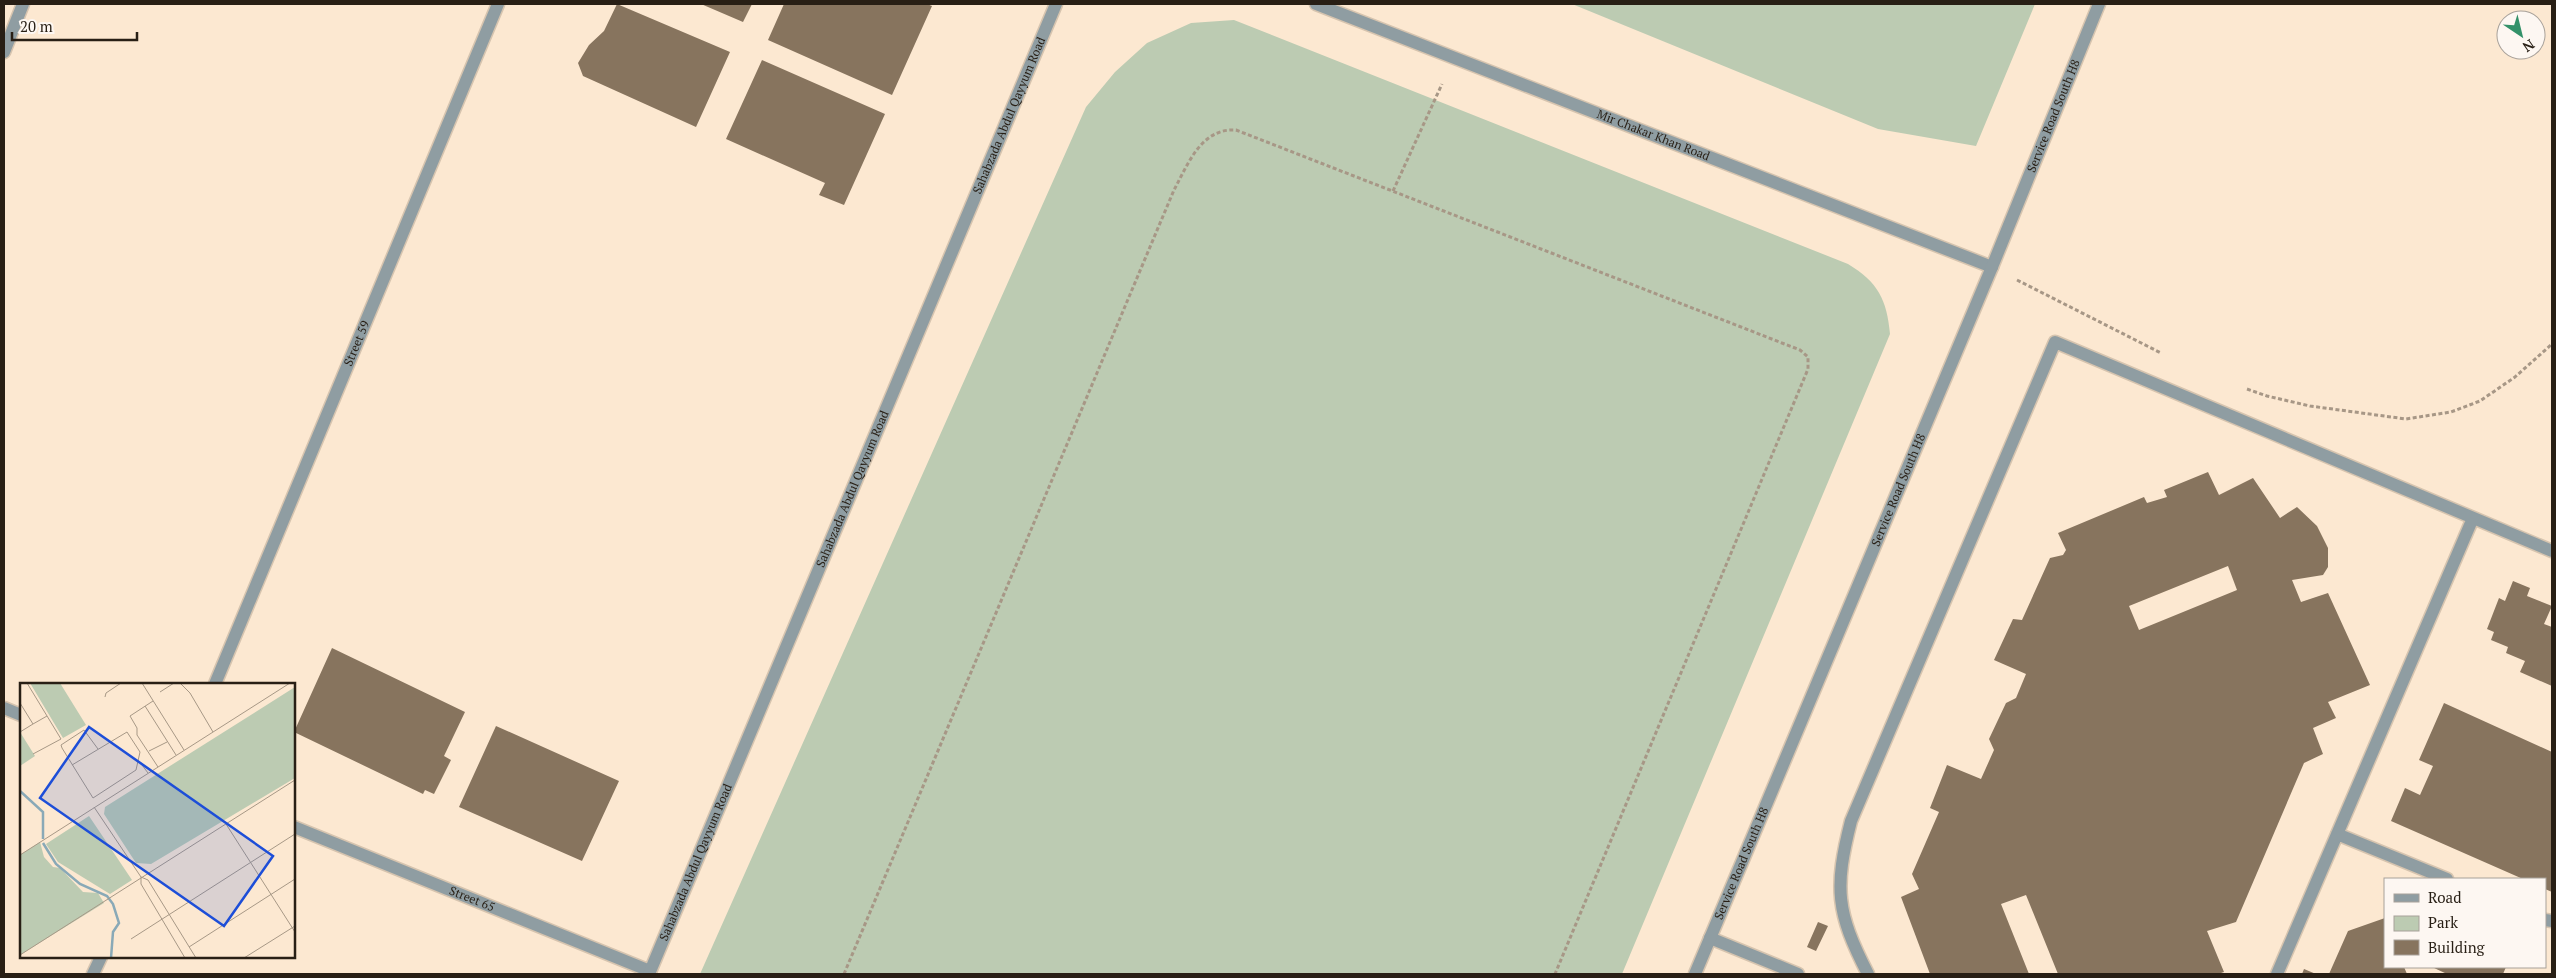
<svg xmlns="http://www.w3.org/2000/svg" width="2556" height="978" font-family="'PT Serif',serif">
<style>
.green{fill:#bccbb2}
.building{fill:#87745e;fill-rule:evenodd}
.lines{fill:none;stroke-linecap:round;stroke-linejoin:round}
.service-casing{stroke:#d6c4af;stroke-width:15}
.minor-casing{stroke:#d6c4af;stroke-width:15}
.tertiary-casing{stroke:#d6c4af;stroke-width:15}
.path{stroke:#a79786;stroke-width:3;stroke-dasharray:4 2.5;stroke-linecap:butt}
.service{stroke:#8f9da2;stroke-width:12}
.minor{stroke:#8f9da2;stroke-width:12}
.tertiary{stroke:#8f9da2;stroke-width:12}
.labels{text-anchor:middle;stroke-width:4.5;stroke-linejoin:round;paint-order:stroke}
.street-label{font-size:12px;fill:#281f15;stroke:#fdf7f2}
.inset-river{fill:none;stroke:#89a9b7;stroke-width:2.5}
.inset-road{fill:none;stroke:#a79886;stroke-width:1}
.view{fill:#1d4ed8;fill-opacity:0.15;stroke:#1d4ed8;stroke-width:2.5}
.inset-edge{fill:none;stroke:#281f15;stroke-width:2.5}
</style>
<rect width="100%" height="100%" fill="#fce8d1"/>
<path class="green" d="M1572 4H2035L1976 146 1878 129Z
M1234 20 1848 264C1878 282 1887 300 1890 334L1622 974H700L1086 107 1115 72 1147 43 1191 23Z"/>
<path class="building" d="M617 4 730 52 696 127 583 76 578 63 589 45 604 31Z
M701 4H752L743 22Z
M784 4H927L932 6 892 95 768 40Z
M762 60 885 114 844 205 819 195 825 183 726 139Z
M2208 472 2219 495 2253 478 2280 518 2297 507 2317 526 2328 548V567L2323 575 2292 580 2301 602 2328 593 2370 685 2328 702 2336 718 2313 728 2323 754 2304 763 2236 922 2207 931 2224 972 2218 974H2058L2026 895 2001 904 2029 974H1930L1901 897 1919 889 1912 874 1939 812 1930 808 1947 765 1981 779 1994 750 1989 739 2006 703 2016 698 2026 674 1994 660 2013 619 2022 620 2050 558 2063 555 2066 550 2058 533 2144 497 2147 503 2167 497 2164 490ZM2228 566 2237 590 2139 630 2129 606Z
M2513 581 2530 588 2527 596 2552 606 2544 624 2552 627V686L2520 672 2525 661 2506 653 2508 647 2491 640 2494 632 2487 629 2499 598 2505 601Z
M332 648 465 712 444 756 451 760 434 794 425 790 423 794 294 732Z
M2444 703 2552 752V892L2545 889V879H2523L2391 821 2405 788 2420 795 2433 766 2419 760Z
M496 726 619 781 582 861 459 807Z
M2385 918V967H2404L2407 974H2329L2348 931Z
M1818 922 1828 926 1816 951 1807 947Z
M2432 967H2506L2503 974H2447Z
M2304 969 2316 974H2302Z"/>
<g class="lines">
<g class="service-casing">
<path id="service" d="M2337 834 2447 879
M2545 920 2552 921
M1710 938 1798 974
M1868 974C1836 912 1834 888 1851 821L2055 342 2552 551
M2277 974 2473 518"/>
</g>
<g class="minor-casing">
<g id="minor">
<path d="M4 52 23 4"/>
<path id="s1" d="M215 684 498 4"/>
<path d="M4 708 21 715"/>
<path id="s2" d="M294 827 650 971"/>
<path d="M93 974 101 957"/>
</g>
</g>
<g class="tertiary-casing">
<g id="tertiary">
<path id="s3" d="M1316 4 1992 267"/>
<path id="s4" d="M649 974 1056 4"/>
<path id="s5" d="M1695 974 1992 267 2099 4"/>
</g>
</g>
<path class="path" d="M1393 191 1442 84
M2017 280 2161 353
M2247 389 2267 396 2310 406 2406 419 2451 412 2480 401 2515 377 2552 344
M844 974 1174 190C1188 164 1201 128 1236 130L1800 350 1808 357V369L1555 974"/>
<use href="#service" class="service"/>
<use href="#minor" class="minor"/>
<use href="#tertiary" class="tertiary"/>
</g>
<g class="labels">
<g class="street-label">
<text dy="4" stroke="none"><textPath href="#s4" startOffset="931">Sahabzada Abdul Qayyum Road</textPath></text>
<text dy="4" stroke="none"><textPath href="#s5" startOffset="930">Service Road South H8</textPath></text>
<text dy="4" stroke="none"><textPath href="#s3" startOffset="362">Mir Chakar Khan Road</textPath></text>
<text dy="4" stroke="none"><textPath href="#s1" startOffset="369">Street 59</textPath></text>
<text dy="4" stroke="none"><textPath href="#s4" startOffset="526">Sahabzada Abdul Qayyum Road</textPath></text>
<text dy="4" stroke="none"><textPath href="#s5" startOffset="525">Service Road South H8</textPath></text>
<text dy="4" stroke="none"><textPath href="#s4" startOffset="121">Sahabzada Abdul Qayyum Road</textPath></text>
<text dy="4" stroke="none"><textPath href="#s5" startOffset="120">Service Road South H8</textPath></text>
<text dy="4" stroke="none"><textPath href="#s2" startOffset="192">Street 65</textPath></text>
</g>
</g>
<g transform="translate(20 683)">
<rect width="275" height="275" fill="#fce8d1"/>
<path d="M40 0 66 42 43 55 10 0ZM275 4V95L131 181 116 180 84 131 85 124ZM0 49 15 73 0 83ZM69 133 112 197 90 211 38 179 26 161ZM20 159 24 174 33 184 40 185 63 209 78 210 84 220 0 272V172Z" fill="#bccbb2"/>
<path class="inset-river" d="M0 108 23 129V156M23 160 36 181 60 201 87 213 93 221 99 240 93 249 91 275"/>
<path class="inset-road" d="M7 0 41 56 13 71M122 0 164 67M160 0 170 10 193 49M140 9 154 0M85 14 86 10 101 0M133 18 110 33 117 45V52L138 84M0 20 13 41 27 33M125 23 156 72M0 49 13 41M129 68 147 59M119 78 128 90M52 82 107 49 120 69 116 87 73 115 42 65 41 62 64 47 78 66M74 124 121 194V201L165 275M206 141 275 249M0 172 270 0M121 194 128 197 176 275M111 256 275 151M169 264 275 196M0 272 275 97M224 275 275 243"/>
<path class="view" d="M69 44 253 173 204 243 20 115Z"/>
<rect width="275" height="275" class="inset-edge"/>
</g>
<rect width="2556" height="978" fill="none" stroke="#281f15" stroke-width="10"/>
<rect x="2384" y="878" width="162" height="90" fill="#fdf7f2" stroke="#a8a19a"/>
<rect x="2394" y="894" width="25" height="8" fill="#8f9da2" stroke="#a8a19a"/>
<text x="2428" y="903" font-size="15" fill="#281f15">Road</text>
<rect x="2394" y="916" width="25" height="15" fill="#bccbb2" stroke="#a8a19a"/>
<text x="2428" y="928" font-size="15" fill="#281f15">Park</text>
<rect x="2394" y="940" width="25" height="15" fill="#87745e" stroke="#a8a19a"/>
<text x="2428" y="953" font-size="15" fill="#281f15">Building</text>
<g transform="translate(2521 35) rotate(145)"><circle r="24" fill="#fdf7f2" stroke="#a8a19a"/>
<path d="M0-4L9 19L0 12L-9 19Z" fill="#339169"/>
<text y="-8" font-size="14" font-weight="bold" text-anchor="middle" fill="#281f15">N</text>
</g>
<path d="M12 32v8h125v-8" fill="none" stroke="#281f15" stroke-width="2.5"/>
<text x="20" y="32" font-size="15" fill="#281f15" stroke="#fdf7f2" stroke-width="4" paint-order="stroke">20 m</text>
</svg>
